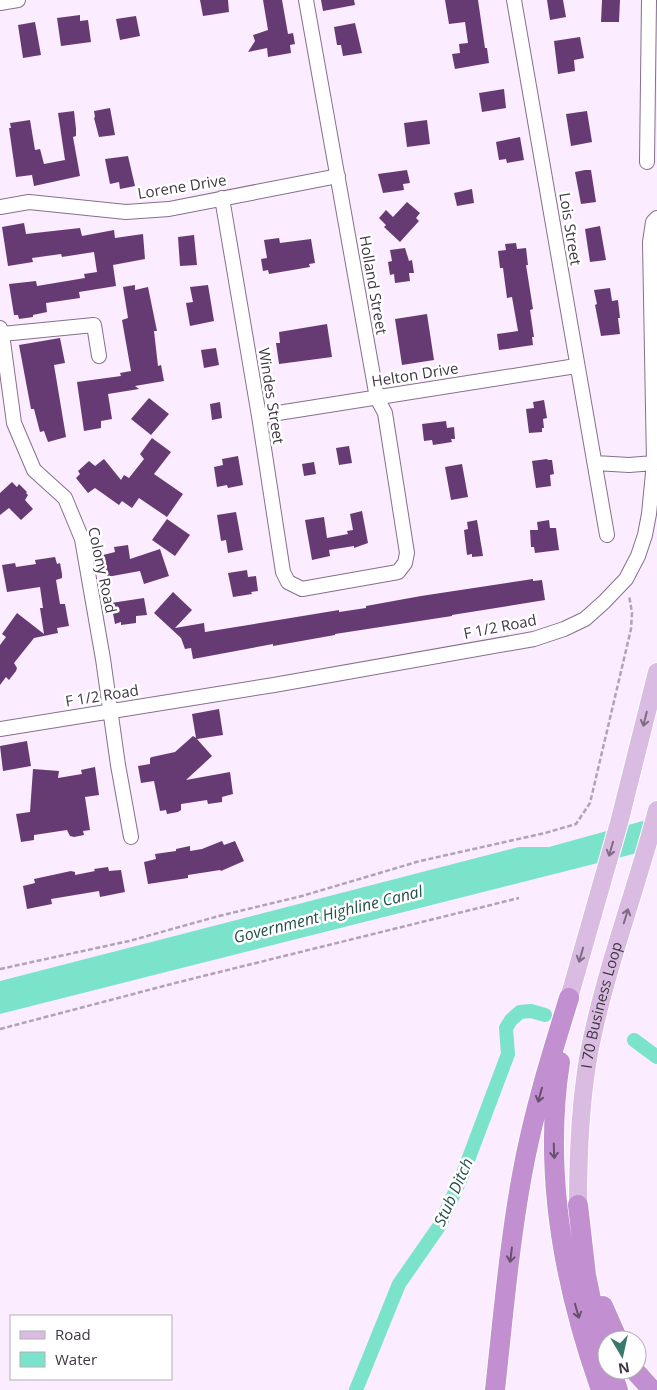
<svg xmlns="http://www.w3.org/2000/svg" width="657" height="1390" font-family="'Open Sans',sans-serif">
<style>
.water{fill:#7ce3cb}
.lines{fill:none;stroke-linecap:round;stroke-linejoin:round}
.canal{stroke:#7ce3cb;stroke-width:14}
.building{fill:#663b73}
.minor-casing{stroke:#85708c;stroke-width:16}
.major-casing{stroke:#fff;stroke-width:20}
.highway-casing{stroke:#fff;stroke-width:22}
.path{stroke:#b0a4b4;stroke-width:2.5;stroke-dasharray:5 2.5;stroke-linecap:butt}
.minor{stroke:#fff;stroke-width:14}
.major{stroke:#dabce3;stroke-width:18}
.highway{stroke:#c28fd1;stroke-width:20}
.oneway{stroke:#7d6c82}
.oneway2{stroke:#66516d}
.labels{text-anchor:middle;stroke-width:5;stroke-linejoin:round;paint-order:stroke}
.street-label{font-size:15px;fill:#3f3642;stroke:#fff}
.water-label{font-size:16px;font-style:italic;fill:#255248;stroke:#fff}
</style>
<rect width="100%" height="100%" fill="#fbecff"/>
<path class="water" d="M657 817V848L0 1014V981L519 847H549Z"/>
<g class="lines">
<path class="canal" d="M634 1040 657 1057
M356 1390 399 1284 440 1225 462 1176 508 1054 506 1028 511 1020 520 1012 531 1011 545 1015"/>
</g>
<path class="building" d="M200 0H228L229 12 203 16Z
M263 0H282L288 34 293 33 295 44 290 45 291 53 268 57 267 48 248 52 255 41 253 35 268 30Z
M321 0H354L355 5 323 11Z
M445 0H478L485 48H487L489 63 455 69 452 54 460 53 459 44 468 43 465 22 449 24Z
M547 0H563L566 17 550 20Z
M602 0H620L619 22H601Z
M80 15V21L88 20 91 42 61 46 57 18Z
M136 16 140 36 120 40 116 19Z
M35 22 41 55 23 58 18 25Z
M355 23 362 53 343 56 341 45H337L334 27Z
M580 37 584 58 574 60 575 71 558 74 554 41Z
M504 89 506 108 482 112 479 93Z
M110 108 115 135 99 137 94 118 95 117 94 111Z
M74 111 76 129V136L73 137 80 176 34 186 32 175 16 177 9 128H11L10 123 30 120 35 150 40 149 44 164 65 160 58 113Z
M587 111 592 142 571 146 566 114Z
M427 120 430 144 407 147 404 123Z
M520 137 524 160 507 163 506 159 499 160 496 142Z
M128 156 135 186 120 189 119 182 110 184 105 159Z
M407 170 410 183 403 184 404 190 383 193 378 174Z
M585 170H591L596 202 581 204 575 172Z
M472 189 474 203 457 206 454 193Z
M407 202 420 213 416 218 419 221 400 242 384 227 386 225 379 218 386 210 393 217Z
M24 223 26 234 80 228 82 236 114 230 115 238 143 234 145 259 113 265 116 286 79 292 80 298 46 303 47 312 33 315V317L19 319 18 315H14L9 284 36 281 37 286 85 278 84 274 97 272 94 252 62 257 61 254 32 258 33 262 8 266 2 227Z
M600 226 606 260 590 262 585 229Z
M194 235 197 265 180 266 178 237Z
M279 238 280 243 311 239 315 263 309 264 310 267 269 274 268 270 263 271 261 259 267 258 264 240Z
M516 243 517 249 526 248 528 265H526L533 309 530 310 534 337H532L533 345 499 350 497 334 518 331 512 297 507 298 503 268H500L498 251 506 250 505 244Z
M405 248 409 261 412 260 414 273H409L410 281 395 283 394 274 390 275 388 262 392 261 390 250Z
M135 285V290L148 287 157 331H154L158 366 161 365 164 381 135 386 139 389 108 394 112 419 101 421V428L84 431 77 382 121 376 120 373 131 371 122 320 128 318 123 287Z
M208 285 214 321 190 326 186 303 193 302 190 287Z
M610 288 612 301 618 300 620 318H618L620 334 601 336 595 305 597 304 594 290Z
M427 314 434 360 402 365 395 319Z
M327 324 332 357 279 364 276 343H280L279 332Z
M60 338 65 363 54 365 66 437 48 442 44 431 40 432 34 409H31L19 345Z
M216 348 219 365 204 368 201 350Z
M149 398 169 414 151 435 131 419Z
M544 400 547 418 543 419 544 428H542V432L529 433 526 409 534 408 533 402Z
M220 402 222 418 212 420 210 404Z
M446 421 447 428 454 427 455 439H451L452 442 433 445 432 440 424 441 422 424Z
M152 438 171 452 154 474 183 494 167 517 139 498 132 508 122 501 119 505 95 488 88 493 76 478 80 474 78 471 89 461 95 466 104 459 121 480 124 475 129 478 144 459 140 454Z
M349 446 352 463 339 465 336 448Z
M238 456 243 485 228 488 227 485 217 487 214 467 223 465 222 459Z
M547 459 548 460H552L554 474 550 475 551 486 536 488 532 461Z
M314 462 316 474 304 476 302 464Z
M462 464 468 497 451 500 445 467Z
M12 482 17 487 19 484 27 492 26 493 28 495 25 500 33 509 21 520 9 508 0 515V493Z
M362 511 368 543 354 548V546L329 550 330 556 312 560 305 520 324 517 327 538 348 534 347 531 353 530 350 514Z
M236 512 243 550 228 553 226 540 221 541 217 515Z
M167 519 190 535 175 556 152 540Z
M477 520 483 556 472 557V554L467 555 464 530 468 529 467 522Z
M549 520 550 528H556L559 550 535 553 534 547H531L530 530H538L537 522Z
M128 545 130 559 160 549 169 576 144 584 140 571 107 577 103 555 115 552 114 547Z
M55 557 57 564 60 563 62 574V578L56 580 60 604H65L69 626 57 628 58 633 34 638 14 663 17 668 16 671 9 680 6 677 0 685V645L6 637 2 634 17 613 44 634 40 608H43L40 587 7 592 2 565 15 563 16 567 36 564 35 560Z
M247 570 248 577 256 576 258 591 251 592 252 594 233 597 228 573Z
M533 579V581L542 580 545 600 452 615V616L335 634V635L273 646V644L193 659 191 648 185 649 181 638 154 613 173 592 192 610 175 628 204 623 205 632 339 610V612L366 608V606L421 596Z
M144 598 147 615 136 616V623L121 625V622L115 624 111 603Z
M219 709 223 735 197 739 212 756 186 780 230 772 233 794 222 797V802L208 804 207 800 181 804V810L178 812 167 814 166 810 160 811 154 781 141 783 138 766 150 764V758L152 757 175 752 193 736 196 738 192 714Z
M27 741 31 766 3 771 0 746Z
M95 767 99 795 85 797 90 830 83 831 84 835 74 837 70 836 67 830 34 835V840L21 842 16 814 30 812 33 769 59 771 58 778 82 774 81 770Z
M222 841 224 845 235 841 244 861 221 871 220 870 188 875V878L148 884 144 862 156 859 155 854 176 851V849L190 846V851L202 849Z
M108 867 109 871 121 870 125 892 100 897 99 891 51 899 52 904 27 909 23 886 35 883 34 879 71 871 75 872V875L95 871 94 869Z"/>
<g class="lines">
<g class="minor-casing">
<path id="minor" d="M514 0 607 535
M0 3 18 0
M647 162 649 0
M222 198 259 416 283 572 288 582 302 589 398 572 405 563 407 553 385 413 377 398 306 0
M0 207 29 202 126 212 169 209 338 176
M0 328 2 334 14 423 34 470 65 498 82 539 103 659 118 765 131 837
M2 334 94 325 99 356
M259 416 576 366
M595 463 629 465 654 463
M0 729 274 685 534 639 564 629 585 619 604 602 626 579 638 556 645 535 649 514 654 463 650 242 653 222 657 218"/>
</g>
<g class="major-casing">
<g id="major">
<path d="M569 998 619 823 657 672"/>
<path id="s1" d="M578 1205C578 1153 580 1103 589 1053 605 970 636 891 657 810"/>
</g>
</g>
<g class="highway-casing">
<path id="highway" d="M560 1062C543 1172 564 1286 601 1390
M578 1205 586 1275 592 1304 607 1360
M603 1306 618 1340
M611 1370 618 1390
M634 1370 652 1390
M495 1390C503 1318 509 1246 522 1175 533 1114 551 1056 569 998"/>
</g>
<path class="path" d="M0 969 129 941 219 916 302 896 420 861 545 833 576 824 590 803 631 629 632 613 629 595
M0 1029 179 982 519 898"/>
<use href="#minor" class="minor"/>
<use href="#major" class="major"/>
<use href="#highway" class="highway"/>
</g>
<defs><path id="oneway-shaft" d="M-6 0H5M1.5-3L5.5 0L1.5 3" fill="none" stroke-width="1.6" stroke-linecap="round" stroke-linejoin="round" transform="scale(1.25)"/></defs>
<g class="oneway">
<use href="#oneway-shaft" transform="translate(645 719) rotate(104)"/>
<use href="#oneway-shaft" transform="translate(611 849) rotate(106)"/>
<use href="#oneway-shaft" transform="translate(626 916) rotate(-73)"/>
<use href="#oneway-shaft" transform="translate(581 955) rotate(106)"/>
</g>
<g class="oneway2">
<use href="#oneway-shaft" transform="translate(540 1095) rotate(105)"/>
<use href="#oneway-shaft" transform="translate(554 1151) rotate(88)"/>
<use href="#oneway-shaft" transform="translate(511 1255) rotate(97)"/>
<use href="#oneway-shaft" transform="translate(577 1311) rotate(74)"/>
</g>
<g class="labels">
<g class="street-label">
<text transform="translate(182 187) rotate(-9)" y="5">Lorene Drive</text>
<text transform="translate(570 229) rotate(81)" y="5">Lois Street</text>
<text transform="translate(373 285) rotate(80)" y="5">Holland Street</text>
<text transform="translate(415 375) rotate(-9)" y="5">Helton Drive</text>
<text transform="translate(271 396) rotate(81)" y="5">Windes Street</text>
<text transform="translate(102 570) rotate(78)" y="5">Colony Road</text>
<text transform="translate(500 627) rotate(-11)" y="5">F 1/2 Road</text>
<text transform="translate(102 696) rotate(-9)" y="5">F 1/2 Road</text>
<text dy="5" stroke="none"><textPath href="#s1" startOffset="202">I 70 Business Loop</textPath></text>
</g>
<g class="water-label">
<text transform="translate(328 914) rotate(-14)" y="6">Government Highline Canal</text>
<text transform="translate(453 1192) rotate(-66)" y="6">Stub Ditch</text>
</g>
</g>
<rect x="10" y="1315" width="162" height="65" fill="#ffffff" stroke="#b2afb3"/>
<rect x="20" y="1331" width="25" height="8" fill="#dabce3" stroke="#b2afb3"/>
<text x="55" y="1340" font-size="15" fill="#3f3642">Road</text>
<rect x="20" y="1352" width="25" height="15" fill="#7ce3cb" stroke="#b2afb3"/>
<text x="55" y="1365" font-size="15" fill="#3f3642">Water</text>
<g transform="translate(622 1355) rotate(171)"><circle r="24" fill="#ffffff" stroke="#b2afb3"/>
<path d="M0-4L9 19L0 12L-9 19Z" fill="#37796b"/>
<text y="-8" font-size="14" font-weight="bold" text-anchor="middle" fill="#3f3642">N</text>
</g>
</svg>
